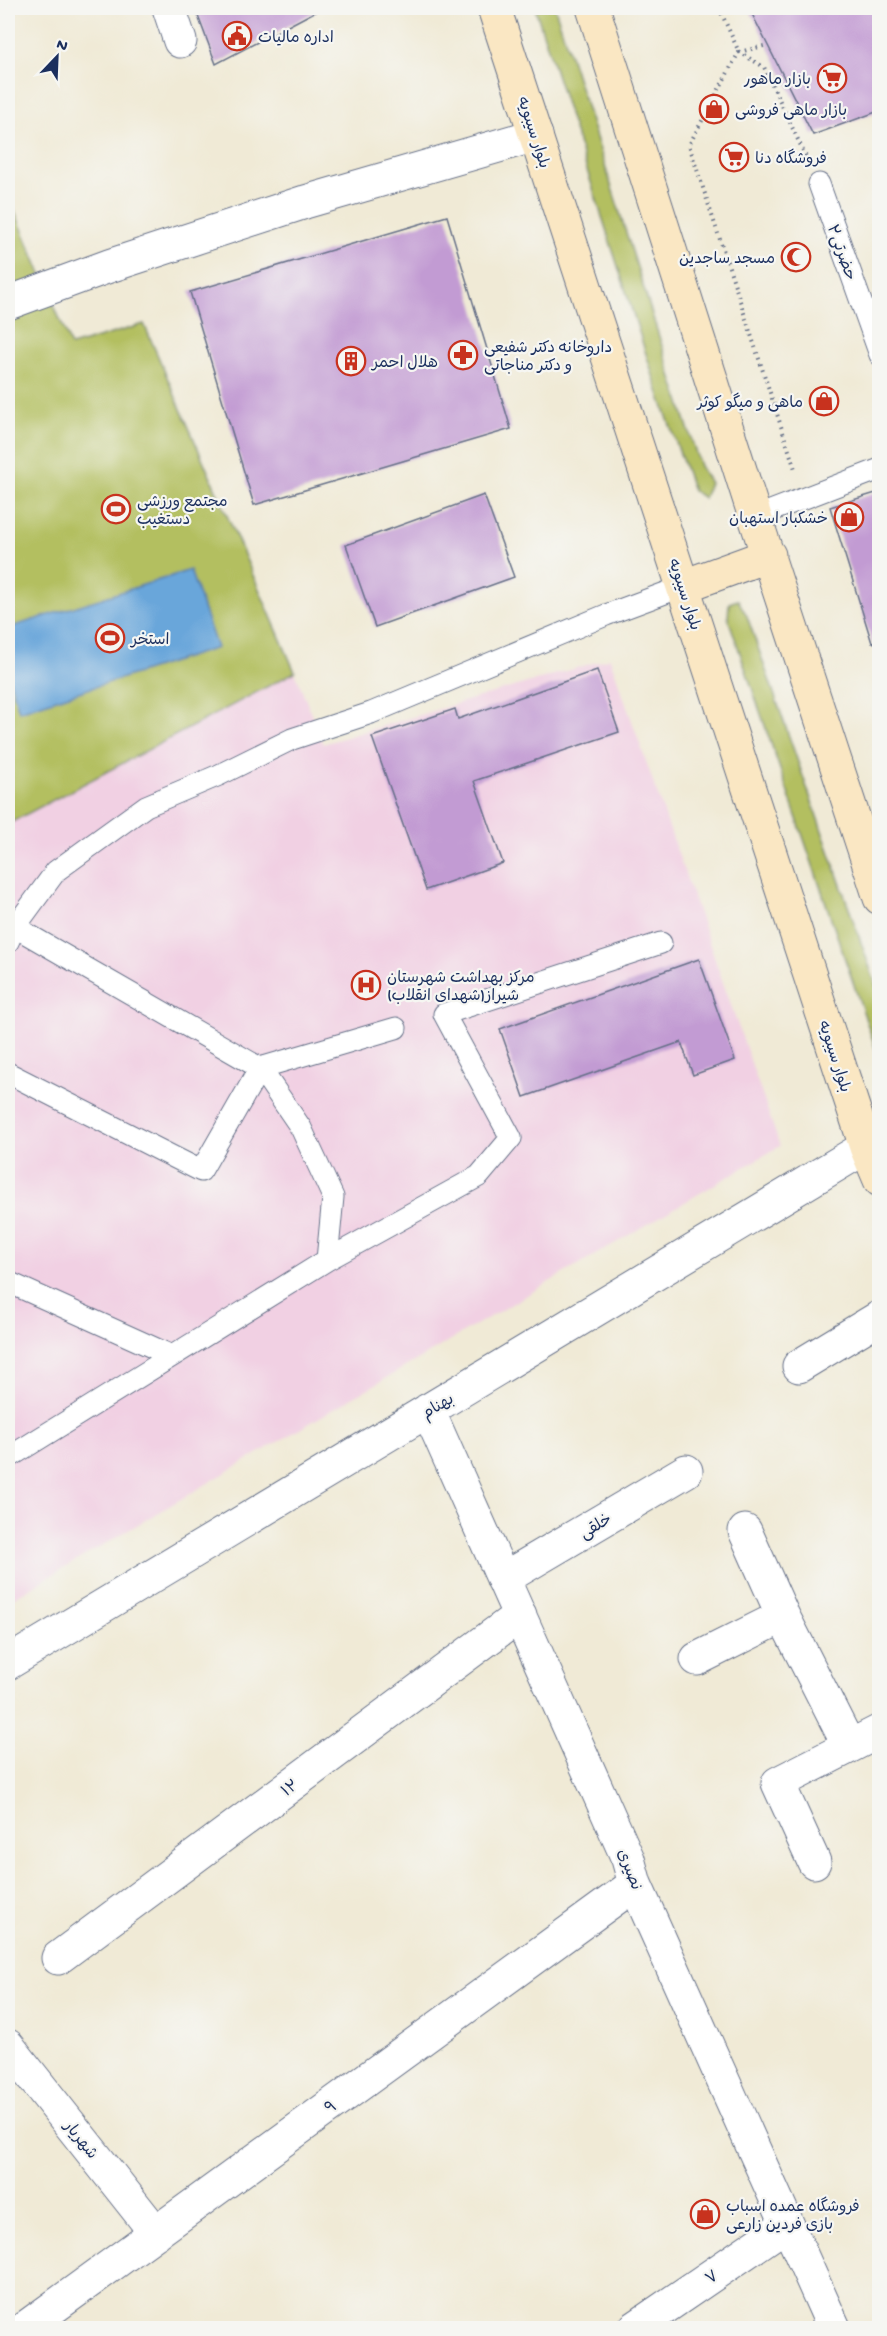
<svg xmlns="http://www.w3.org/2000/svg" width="887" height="2336" font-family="'Gochi Hand','Playpen Sans Arabic',sans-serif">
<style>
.built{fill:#f1d0e3}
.green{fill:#b3bf61;stroke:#677760;stroke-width:1.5}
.water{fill:#69a6da;stroke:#426a9c;stroke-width:1.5}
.building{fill:#c29bd3}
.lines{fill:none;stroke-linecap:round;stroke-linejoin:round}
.lane-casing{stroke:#667088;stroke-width:23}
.street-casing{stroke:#667088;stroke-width:35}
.secondary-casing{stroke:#667088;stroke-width:35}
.path{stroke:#667088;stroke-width:4;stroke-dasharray:1.5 4.5;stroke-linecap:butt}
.lane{stroke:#fff;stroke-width:21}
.street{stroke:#fff;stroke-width:33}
.secondary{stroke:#fae7c3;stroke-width:33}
.labels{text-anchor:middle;stroke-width:4.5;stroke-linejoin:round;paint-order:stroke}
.poi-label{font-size:16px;fill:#1b2f5e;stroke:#f6f6f2;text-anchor:start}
.street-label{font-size:16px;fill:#1b2f5e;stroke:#f6f6f2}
</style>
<rect width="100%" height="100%" fill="#f6f6f2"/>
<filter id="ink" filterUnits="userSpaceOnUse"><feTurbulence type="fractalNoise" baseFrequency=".0167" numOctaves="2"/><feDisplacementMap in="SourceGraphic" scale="12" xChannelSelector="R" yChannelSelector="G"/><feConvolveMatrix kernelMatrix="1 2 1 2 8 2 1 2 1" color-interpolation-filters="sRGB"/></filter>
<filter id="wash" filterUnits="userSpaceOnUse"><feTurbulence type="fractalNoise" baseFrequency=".008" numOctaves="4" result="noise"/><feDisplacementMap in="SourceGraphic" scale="24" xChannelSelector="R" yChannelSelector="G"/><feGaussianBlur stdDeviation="1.35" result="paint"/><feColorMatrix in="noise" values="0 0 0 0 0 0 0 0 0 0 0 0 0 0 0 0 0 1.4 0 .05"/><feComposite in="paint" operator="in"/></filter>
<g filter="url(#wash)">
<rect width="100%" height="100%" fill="#f0ead6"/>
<path class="built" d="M610 658 780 1146 8 1601V824L295 672 323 744Z"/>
<path class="green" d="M535 8H555L700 466 710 483 704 498 693 491 656 385Z
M8 195 71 346 144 324 295 672 8 824Z
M738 600 747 616 879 994V1058L728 618 729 603Z"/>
<path class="water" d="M190 570 217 648 19 711 8 675V628Z"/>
<g id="blocks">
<path class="building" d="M195 8H322L216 64Z
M749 8H879V111L813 135Z
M447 216 511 429 254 505 190 292Z
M879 492V642L872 643 830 507Z
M484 495 514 577 375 627 346 545Z
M597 670 619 732 474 781 503 863 426 890 372 737 455 709 458 719Z
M699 959 735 1060 693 1075 681 1042 524 1097 500 1029Z"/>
</g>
</g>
<g filter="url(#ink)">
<use href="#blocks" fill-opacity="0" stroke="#667088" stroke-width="1.5"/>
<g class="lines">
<g class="lane-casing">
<path id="lane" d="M819 184 880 355
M755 517 880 469
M8 942 15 927 56 871 146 806 219 775 292 739 371 713 606 615 684 586
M8 1073 201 1171 260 1068 15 927
M327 1260 333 1197 301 1128 260 1068 396 1028
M8 1282 172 1356
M8 1458 327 1260 479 1176 511 1138 444 1014 661 943"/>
</g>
<g class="street-casing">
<path id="street" d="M169 8 180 41
M8 303 109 266 305 202 536 135
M799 1366 880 1317
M428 1410 628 1859 635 1884 834 2328
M745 1531 783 1616 849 1746
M503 1579 686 1471
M697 1659 783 1616
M8 1663 866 1147
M814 1862 778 1783 880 1731
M58 1958 520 1615
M8 2046 156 2233
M25 2328 635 1884
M635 2328 787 2224"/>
</g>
<g class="secondary-casing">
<path id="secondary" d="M494 8 866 1147 880 1180
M593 8 755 517 880 898
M684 586 769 555"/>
</g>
<path class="path" d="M719 8 739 52 689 145 795 469
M739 52 764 67 806 157
M739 52 768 45"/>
<use href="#lane" class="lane"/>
<use href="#street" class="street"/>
<use href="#secondary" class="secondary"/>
</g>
</g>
<defs>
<g id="civic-ring" transform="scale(1.5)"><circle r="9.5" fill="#f6f6f2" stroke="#c8321e" stroke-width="1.5"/><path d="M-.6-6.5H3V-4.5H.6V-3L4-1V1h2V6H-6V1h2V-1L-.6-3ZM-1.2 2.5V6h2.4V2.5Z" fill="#c8321e"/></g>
<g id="supermarket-ring" transform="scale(1.5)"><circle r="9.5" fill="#f6f6f2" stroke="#c8321e" stroke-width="1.5"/><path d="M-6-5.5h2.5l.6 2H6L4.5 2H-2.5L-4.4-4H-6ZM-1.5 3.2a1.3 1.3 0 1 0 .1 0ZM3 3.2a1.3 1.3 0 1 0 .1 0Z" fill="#c8321e"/></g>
<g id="shop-ring" transform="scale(1.5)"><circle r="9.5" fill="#f6f6f2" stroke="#c8321e" stroke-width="1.5"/><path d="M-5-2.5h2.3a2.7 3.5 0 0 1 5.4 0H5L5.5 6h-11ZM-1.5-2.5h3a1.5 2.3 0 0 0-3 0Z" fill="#c8321e"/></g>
<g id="mosque-ring" transform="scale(1.5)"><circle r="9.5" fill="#f6f6f2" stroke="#c8321e" stroke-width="1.5"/><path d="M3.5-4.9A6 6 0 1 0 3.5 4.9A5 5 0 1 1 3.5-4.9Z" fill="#c8321e"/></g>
<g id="pharmacy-ring" transform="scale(1.5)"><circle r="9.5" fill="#f6f6f2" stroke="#c8321e" stroke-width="1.5"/><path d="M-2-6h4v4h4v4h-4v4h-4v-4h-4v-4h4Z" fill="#c8321e"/></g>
<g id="building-ring" transform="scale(1.5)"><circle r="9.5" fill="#f6f6f2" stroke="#c8321e" stroke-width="1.5"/><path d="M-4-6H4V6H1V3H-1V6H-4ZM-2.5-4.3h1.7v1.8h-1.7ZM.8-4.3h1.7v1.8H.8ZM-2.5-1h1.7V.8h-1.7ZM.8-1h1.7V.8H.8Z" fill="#c8321e"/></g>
<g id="stadium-ring" transform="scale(1.5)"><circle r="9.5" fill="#f6f6f2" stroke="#c8321e" stroke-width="1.5"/><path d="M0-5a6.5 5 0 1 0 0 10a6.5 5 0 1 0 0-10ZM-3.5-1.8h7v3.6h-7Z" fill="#c8321e"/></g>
<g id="hospital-ring" transform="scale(1.5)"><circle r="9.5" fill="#f6f6f2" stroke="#c8321e" stroke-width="1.5"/><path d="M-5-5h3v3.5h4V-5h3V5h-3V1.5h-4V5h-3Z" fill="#c8321e"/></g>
</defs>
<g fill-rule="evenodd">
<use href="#civic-ring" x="237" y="36"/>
<use href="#supermarket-ring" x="832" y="78"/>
<use href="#shop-ring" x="714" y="109"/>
<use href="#supermarket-ring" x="734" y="157"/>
<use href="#mosque-ring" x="796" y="257"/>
<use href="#pharmacy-ring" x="463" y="355"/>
<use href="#building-ring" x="351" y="361"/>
<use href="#shop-ring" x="824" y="401"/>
<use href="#stadium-ring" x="116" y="509"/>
<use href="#shop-ring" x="849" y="517"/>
<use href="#stadium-ring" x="110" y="638"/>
<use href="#hospital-ring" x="366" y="985"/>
<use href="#shop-ring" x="705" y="2214"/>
</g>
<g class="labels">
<g class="poi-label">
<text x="258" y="42">اداره مالیات</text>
<text x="811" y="84" text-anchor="end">بازار ماهور</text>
<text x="735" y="115">بازار ماهی فروشی</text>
<text x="755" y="163">فروشگاه دنا</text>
<text x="775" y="263" text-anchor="end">مسجد ساجدین</text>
<text x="484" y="352">داروخانه دکتر شفیعی<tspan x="484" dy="18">و دکتر مناجاتی</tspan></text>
<text x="372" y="367">هلال احمر</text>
<text x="803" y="407" text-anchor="end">ماهی و میگو کوثر</text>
<text x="137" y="506">مجتمع ورزشی<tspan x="137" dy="18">دستغیب</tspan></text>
<text x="828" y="523" text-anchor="end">خشکبار استهبان</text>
<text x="131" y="644">استخر</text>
<text x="387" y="982">مرکز بهداشت شهرستان<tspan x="387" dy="18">شیراز(شهدای انقلاب)</tspan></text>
<text x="726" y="2211">فروشگاه عمده اسباب<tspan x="726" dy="18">بازی فردین زارعی</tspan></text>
</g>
<g class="street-label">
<text transform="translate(535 132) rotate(72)" y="6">بلوار سیبویه</text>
<text transform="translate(843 252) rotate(70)" y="6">حضرتی۲</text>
<text transform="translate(686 594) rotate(72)" y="6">بلوار سیبویه</text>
<text transform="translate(836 1056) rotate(72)" y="6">بلوار سیبویه</text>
<text transform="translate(437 1405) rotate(-31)" y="6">بهنام</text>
<text transform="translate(595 1525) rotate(-31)" y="6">خلقی</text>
<text transform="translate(289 1787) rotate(-37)" y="6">۱۲</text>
<text transform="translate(631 1869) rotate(69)" y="6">نصیری</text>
<text transform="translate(330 2106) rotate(-36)" y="6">۹</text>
<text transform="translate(82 2139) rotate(51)" y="6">شهریار</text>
<text transform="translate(711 2276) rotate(-35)" y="6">۷</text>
</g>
</g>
<rect width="887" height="2336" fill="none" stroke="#f6f6f2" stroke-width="30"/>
<g transform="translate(57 57) rotate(23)" stroke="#f6f6f2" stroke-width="4.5" paint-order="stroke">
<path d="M0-4.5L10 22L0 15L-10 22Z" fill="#1b2f5e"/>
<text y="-9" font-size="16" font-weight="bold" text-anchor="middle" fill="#1b2f5e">N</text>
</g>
</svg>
